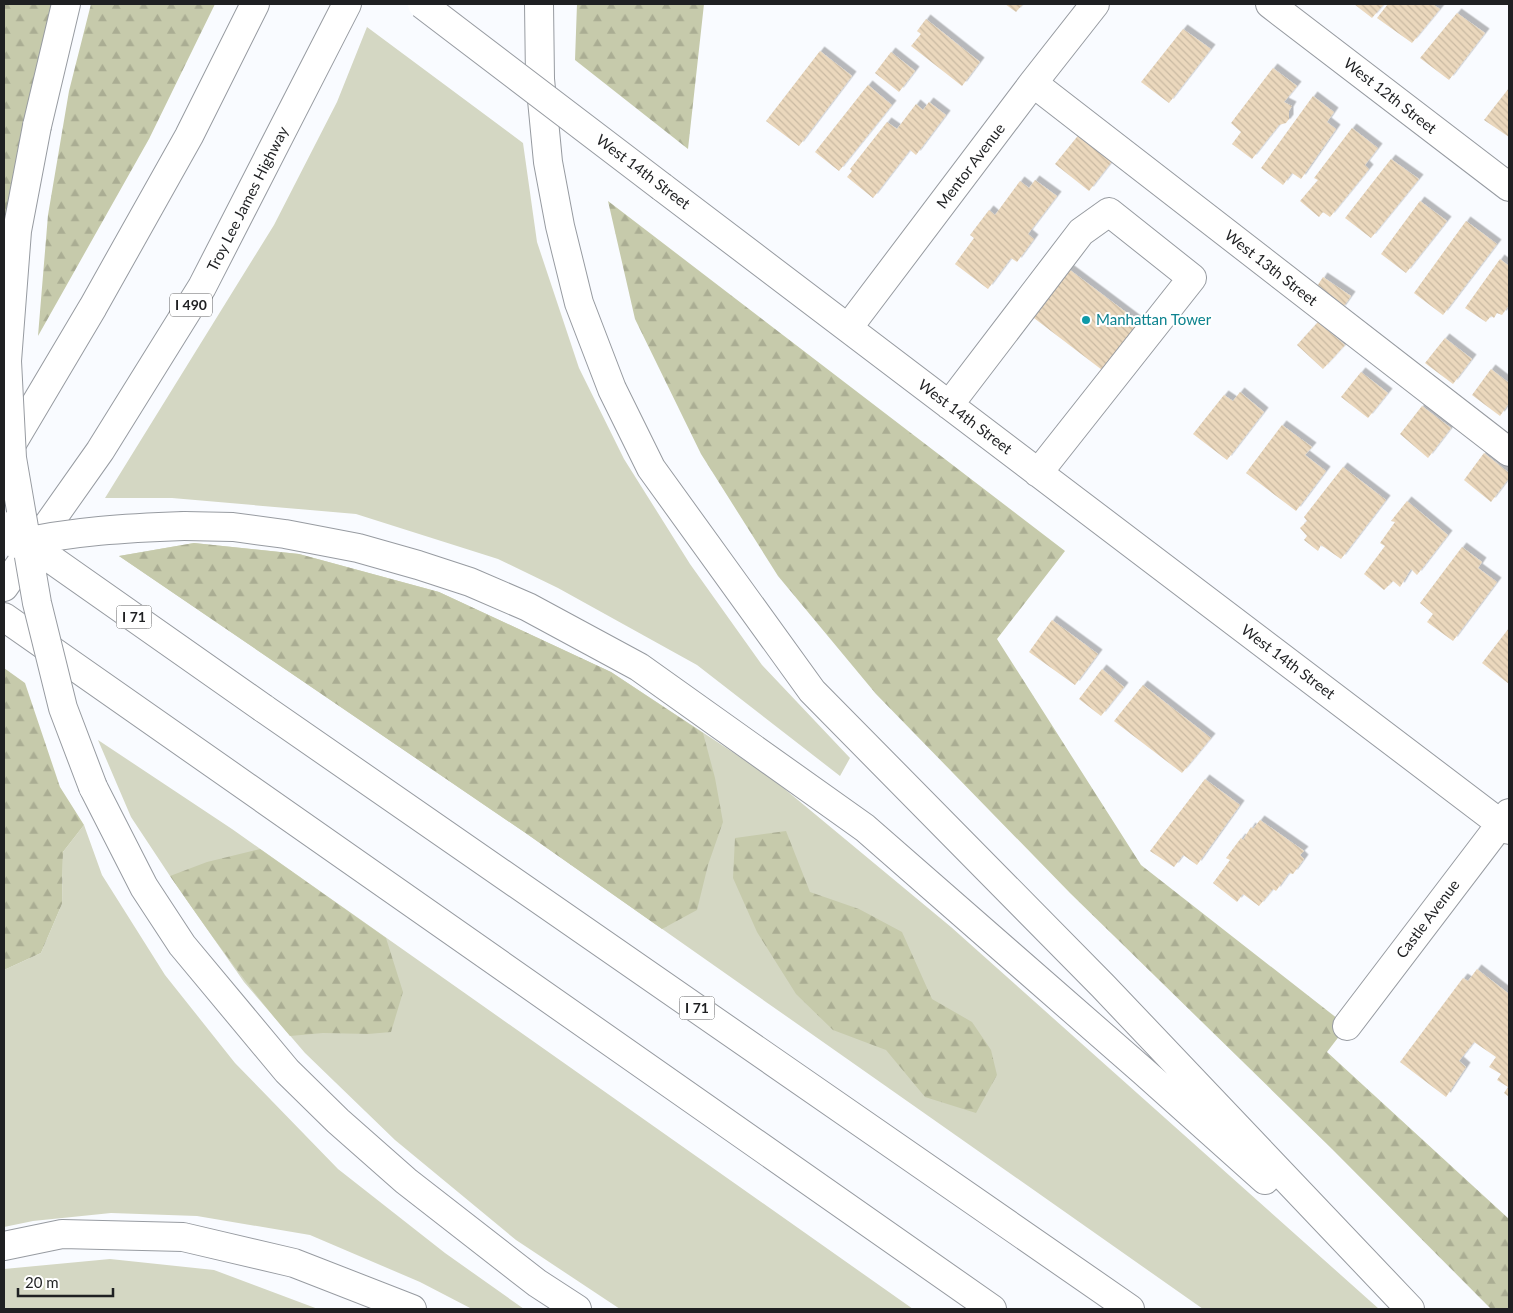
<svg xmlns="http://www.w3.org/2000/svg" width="1513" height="1313" font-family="Lato,sans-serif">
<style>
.green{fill:#d4d7c3}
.forest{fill:url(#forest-firs)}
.building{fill:url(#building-back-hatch);filter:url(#shadow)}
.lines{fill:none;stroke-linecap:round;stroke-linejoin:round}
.minor-casing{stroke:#979ba1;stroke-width:30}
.highway-casing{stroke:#979ba1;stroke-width:30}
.minor{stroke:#fff;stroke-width:28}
.highway{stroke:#fff;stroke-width:28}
.minor-bridge-casing{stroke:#979ba1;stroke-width:30;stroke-linecap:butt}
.highway-bridge-casing{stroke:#979ba1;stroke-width:30;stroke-linecap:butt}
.minor-bridge{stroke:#fff;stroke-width:28}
.highway-bridge{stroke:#fff;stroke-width:28}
.culture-dot{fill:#0f9aa8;stroke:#fff;stroke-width:2}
.labels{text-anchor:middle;stroke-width:4;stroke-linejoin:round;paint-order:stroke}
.shield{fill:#fff;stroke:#626364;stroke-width:1}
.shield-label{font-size:14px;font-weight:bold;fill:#1f2022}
.street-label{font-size:15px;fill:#1f2022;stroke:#fff}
.culture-label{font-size:15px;fill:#0d838f;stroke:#fff;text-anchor:start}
</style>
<defs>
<pattern id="forest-firs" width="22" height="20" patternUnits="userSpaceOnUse" patternTransform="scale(1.25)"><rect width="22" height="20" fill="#c6caab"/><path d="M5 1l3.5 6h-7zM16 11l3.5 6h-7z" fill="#aaad93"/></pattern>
<pattern id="building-back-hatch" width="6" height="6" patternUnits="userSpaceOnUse" patternTransform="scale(1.25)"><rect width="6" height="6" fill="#ebd8bd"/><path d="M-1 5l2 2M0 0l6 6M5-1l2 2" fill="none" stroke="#c9b9a2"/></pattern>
<filter id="shadow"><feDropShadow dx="4.5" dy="-4.5" stdDeviation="0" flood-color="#0004"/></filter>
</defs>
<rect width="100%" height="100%" fill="#f9fbff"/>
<path class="green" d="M367 27 523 143 537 242 579 368 624 459 690 564 762 665 850 758 840 776 697 665 558 588 498 559 356 514 172 498H105L274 225 337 102Z
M194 543 299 554 439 592 611 672 769 776 951 927 1379 1309H1203L527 834 119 556Z
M98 740 232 829 913 1309H620L516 1240 395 1140 305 1053 244 982 170 876 131 817Z
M84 825 102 875 165 975 235 1063 338 1169 445 1253 524 1309H472L420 1282 310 1235 197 1216 111 1213 33 1221 4 1227V970L41 953 62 904 63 852Z
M110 1259 214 1270 318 1309H4V1269Z"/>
<path class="forest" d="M4 4H66L37 126 4 458Z
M91 4H215L149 139 38 336 48 215 69 91Z
M577 4H704L688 149 575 60Z
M608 201 1065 551 997 639 1141 865 1347 1026 1327 1052 1509 1219V1309H1491L1332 1149 1070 893 876 694 778 576 701 454 635 319Z
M194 543 299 554 439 592 611 672 703 733 715 778 723 822 708 865 697 910 662 929 527 834 119 556Z
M4 668 25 683 60 787 84 825 63 852 62 904 41 953 4 970Z
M786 831 810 892 859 909 902 932 932 999 972 1022 991 1050 997 1075 976 1113 925 1097 886 1050 833 1030 796 994 757 932 733 878 735 838Z
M260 849 386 938 403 992 391 1032 368 1034 323 1033 290 1036C246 985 208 931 170 876L207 862Z"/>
<path class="building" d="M1005 4H1023L1016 12Z
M1354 4H1384L1372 18Z
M1388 4H1432L1440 9 1412 43 1377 18Z
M1457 13 1485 33 1449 80 1420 58Z
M926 19 980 62 962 86 911 46 921 34 917 31Z
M1183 29 1211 49 1169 103 1141 82Z
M820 51 852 76 799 146 766 121Z
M891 52 915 71 899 92 875 73Z
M1273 68 1297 86 1284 102 1292 106 1289 111V119L1286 123 1279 125 1252 159 1232 144 1241 132 1231 123Z
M868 85 892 105 839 171 815 152Z
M1509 88V137L1484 120Z
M1313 96 1334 112 1327 122 1336 129 1301 179 1292 173 1283 185 1261 168Z
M929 102 946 115 916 155 910 150 873 198 847 177 852 171 850 169 887 122 897 129 916 104 923 110Z
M1352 128 1378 148 1365 165 1369 169 1330 217 1323 212 1319 217 1300 201 1318 180 1314 178Z
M1081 132 1113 160 1089 191 1055 164Z
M1391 159 1419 179 1371 238 1345 218Z
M1035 180 1057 196 1028 234 1034 239 1017 262 1011 258 988 289 955 264 974 238 970 235 989 210 995 215 1020 181 1029 188Z
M1420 201 1447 221 1406 273 1381 254Z
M1466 221 1497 244 1443 315 1414 293Z
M1500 259 1509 266V305L1502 315 1497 313 1494 318 1491 316 1486 322 1465 308Z
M1066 267 1143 325 1106 373 1030 315Z
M1323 277 1351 296 1341 310 1314 291Z
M1318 322 1345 345 1323 369 1297 345Z
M1445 338 1472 359 1453 384 1425 363Z
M1491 369 1509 383V403L1500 416 1472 395Z
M1361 372 1388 393 1368 418 1341 397Z
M1240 392 1264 412 1227 460 1193 434 1224 395 1233 401Z
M1422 406 1451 428 1428 458 1400 434Z
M1282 425 1312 447 1305 455 1326 471 1296 511 1246 473Z
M1484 453 1509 473V478L1491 502 1464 480Z
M1343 467 1386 500 1341 559 1321 545 1318 551 1304 540 1307 536 1300 528 1307 521 1304 517Z
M1407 501 1448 535 1417 575 1411 569 1400 587 1393 581 1384 590 1364 574 1385 546 1380 543 1395 522 1391 521Z
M1462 547 1482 562 1478 568 1497 582 1453 641 1427 622 1433 614 1420 603Z
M1052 620 1098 654 1075 685 1029 652Z
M1509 628V684L1482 663Z
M1102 669 1124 687 1101 716 1079 699Z
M1143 685 1211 738 1182 773 1114 721Z
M1205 779 1240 805 1197 865 1183 855 1174 867 1150 851Z
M1260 820 1304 851 1300 855 1304 859 1293 874 1289 873 1276 891 1273 889 1259 906 1243 894 1237 902 1213 883 1230 860 1226 858 1241 838 1243 840 1251 827 1253 829Z
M1477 969 1509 994V1097L1504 1093 1508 1087 1497 1080 1501 1074 1489 1067 1496 1057 1474 1042 1459 1061 1466 1067 1446 1097 1400 1062 1463 978 1468 981Z"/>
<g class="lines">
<g class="minor-casing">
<path id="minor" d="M1270 4 1509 187
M1033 83 1509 452
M662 187 1509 830
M848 328 1033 83 1095 4
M949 405 1081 232 1109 212 1192 278 1038 473
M1347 1026 1509 813"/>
</g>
<g class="highway-casing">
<path id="highway" d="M539 4 540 79 548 162 560 226 579 303 612 389 651 468 812 691 1103 986 1410 1309
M37 126 66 4
M4 457 93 307 189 136 255 4
M184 526 233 527 285 534 358 548 418 565 470 582 528 607 639 667 865 828 1143 1071 1265 1180
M4 587 100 451 202 287 347 4
M4 617 992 1309
M263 708 1130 1309
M93 787 144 887 182 945 287 1071 338 1121 406 1181 537 1283 577 1309
M4 1246 62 1234 183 1237 294 1263 412 1309"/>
</g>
<use href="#minor" class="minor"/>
<use href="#highway" class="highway"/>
<g class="minor-bridge-casing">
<path id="minor-bridge" d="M422 4 662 187"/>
</g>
<g class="highway-bridge-casing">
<path id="highway-bridge" d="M37 126 17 231 7 361 12 458 37 603 63 708 93 787
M4 526 263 708
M16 544C72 531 127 528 184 526"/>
</g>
<use href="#minor-bridge" class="minor-bridge"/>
<use href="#highway-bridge" class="highway-bridge"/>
</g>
<circle class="culture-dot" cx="1086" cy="320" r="5"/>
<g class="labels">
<g class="shield">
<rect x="170" y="293.5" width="42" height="23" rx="4"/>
<rect x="116.5" y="605.5" width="35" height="23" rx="4"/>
<rect x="679.5" y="996.5" width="35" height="23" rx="4"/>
</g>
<g class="shield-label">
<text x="191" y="310">I 490</text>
<text x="134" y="622">I 71</text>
<text x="697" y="1013">I 71</text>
</g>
<g class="street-label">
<text transform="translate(1390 96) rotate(38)" y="5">West 12th Street</text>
<text transform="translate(971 166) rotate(-53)" y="5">Mentor Avenue</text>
<text transform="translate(643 172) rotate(37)" y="5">West 14th Street</text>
<text transform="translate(248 199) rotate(-63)" y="5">Troy Lee James Highway</text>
<text transform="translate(1271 268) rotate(38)" y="5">West 13th Street</text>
<text transform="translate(965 417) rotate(37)" y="5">West 14th Street</text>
<text transform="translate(1288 662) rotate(37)" y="5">West 14th Street</text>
<text transform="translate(1428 919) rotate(-53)" y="5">Castle Avenue</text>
</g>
<g class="culture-label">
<text x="1096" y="325">Manhattan Tower</text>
</g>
</g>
<rect width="1513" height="1313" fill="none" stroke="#1f2022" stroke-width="10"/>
<path d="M18 1288v8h95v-8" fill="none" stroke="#1f2022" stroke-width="2.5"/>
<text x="25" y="1288" font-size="15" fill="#1f2022" stroke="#ffffff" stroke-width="4" paint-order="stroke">20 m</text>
</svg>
